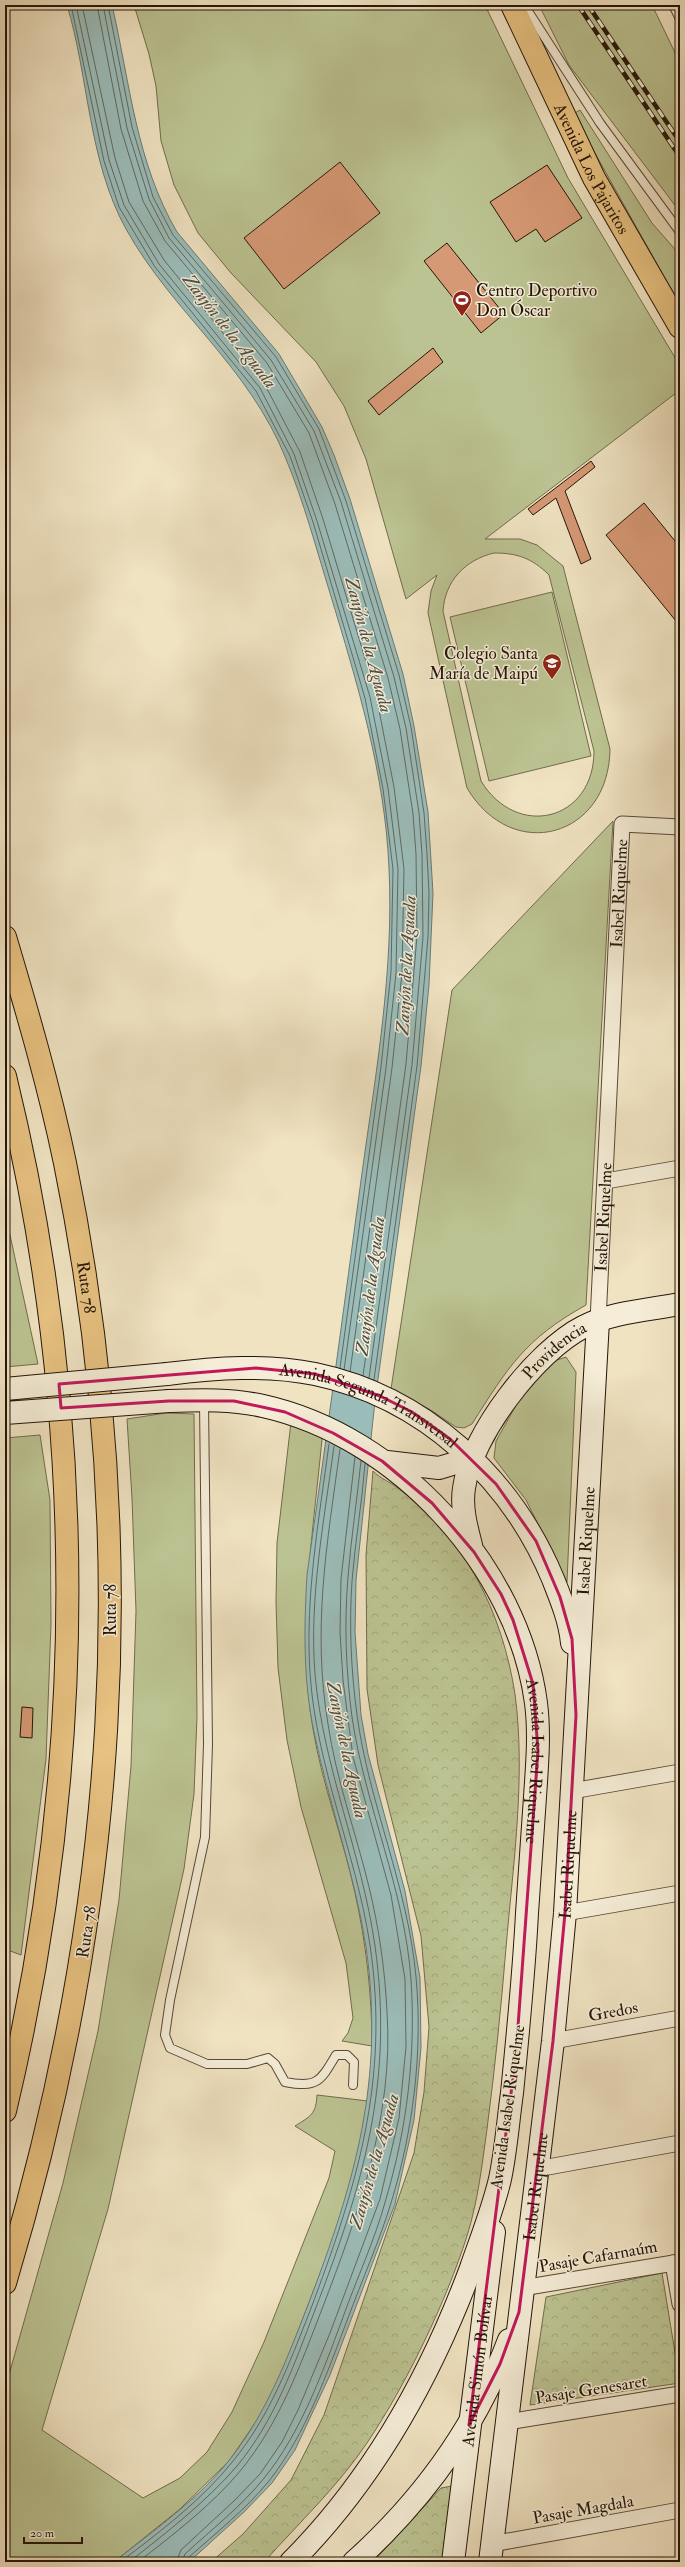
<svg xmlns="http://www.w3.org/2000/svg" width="685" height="2567" font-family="'IM FELL Double Pica',serif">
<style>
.green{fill:#bcc392;stroke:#706c4e;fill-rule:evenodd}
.park{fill:url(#park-crowns);stroke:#706c4e}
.water{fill:#9bbdba;stroke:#6b7a73}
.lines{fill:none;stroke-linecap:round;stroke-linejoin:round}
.shore{stroke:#606962;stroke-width:1}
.building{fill:#d69975;stroke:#241509}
.lane-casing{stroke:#574837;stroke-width:10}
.street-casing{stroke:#574837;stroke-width:17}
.secondary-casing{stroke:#241509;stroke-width:24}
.primary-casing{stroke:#241509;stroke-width:24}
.highway-casing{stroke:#241509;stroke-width:24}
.lane{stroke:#f5edd7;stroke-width:8}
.street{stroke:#f5edd7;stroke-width:15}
.secondary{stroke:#f5edd7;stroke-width:22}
.primary{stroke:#e8c281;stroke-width:22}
.highway{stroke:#e8c281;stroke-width:22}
.rail-casing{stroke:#241509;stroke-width:4.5}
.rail{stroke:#f5edd7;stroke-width:3;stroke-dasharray:9;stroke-linecap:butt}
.secondary-bridge-casing{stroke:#241509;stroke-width:24;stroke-linecap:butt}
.secondary-bridge{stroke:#f5edd7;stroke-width:22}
.marked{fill:none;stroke:#c2185b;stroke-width:3;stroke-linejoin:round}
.labels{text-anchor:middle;stroke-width:3;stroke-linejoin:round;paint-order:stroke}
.street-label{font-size:17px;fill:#241509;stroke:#f5edd7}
.poi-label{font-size:17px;fill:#241509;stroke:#f5edd7;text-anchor:start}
.water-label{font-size:18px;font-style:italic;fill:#4e5047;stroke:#f5edd7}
</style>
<defs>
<pattern id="park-crowns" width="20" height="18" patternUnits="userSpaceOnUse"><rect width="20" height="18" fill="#bcc392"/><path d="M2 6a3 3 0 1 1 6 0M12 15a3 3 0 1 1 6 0" fill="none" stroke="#a1a77d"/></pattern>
</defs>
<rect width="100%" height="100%" fill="#f0e3c2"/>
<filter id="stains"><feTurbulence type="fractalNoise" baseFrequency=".005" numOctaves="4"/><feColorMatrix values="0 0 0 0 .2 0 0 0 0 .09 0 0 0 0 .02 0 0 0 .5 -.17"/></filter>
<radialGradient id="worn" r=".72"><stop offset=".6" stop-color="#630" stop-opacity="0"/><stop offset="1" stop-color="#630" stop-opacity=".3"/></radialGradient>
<path class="green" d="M134 5H485L568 178 680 366V390L485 539H520L537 545 563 566 610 749C609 838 512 864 467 788L428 613 431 591 437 575 406 599 366 459 344 406 316 362 231 273 198 233 174 185 161 141 156 86 149 54ZM494 553C517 553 532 558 549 575L594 751C594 821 517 840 481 781L443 611C445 581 465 560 494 553Z
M539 5H652L680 63V212L569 65Z
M580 110 652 223 680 255V305L573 114Z
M552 592 591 756 489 781 450 617Z
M613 821 586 1305C525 1339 508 1367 472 1424L464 1428 456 1427 429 1409 391 1389 452 990Z
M5 1212 38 1364 5 1367Z
M566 1357 576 1372 567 1582 526 1500 494 1458 496 1441 523 1393 545 1364Z
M166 1413 194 1414 197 1716 194 1794 184 1869 108 2209 42 2430 143 2498 180 2478 207 2452 232 2412 264 2342 329 2178 335 2151 295 2126C311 2116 316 2114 317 2095L368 2101 357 2157 336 2232 281 2376 264 2410 229 2461 180 2509 114 2562H5V2389L63 2183 98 2031 119 1900 131 1766 136 1611 132 1498 127 1419Z
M291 1422 323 1429C314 1529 296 1628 313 1729 322 1784 343 1838 355 1893 366 1943 372 1994 372 2046L342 2041 348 2033 353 2018 346 1963 301 1807 287 1740 278 1668 276 1602 277 1543Z
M40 1435 50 1500 51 1624 46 1759 21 1955 5 1949V1438Z"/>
<path class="park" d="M373 1471C381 1479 390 1482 398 1488 430 1512 458 1544 477 1579 496 1613 509 1655 515 1694 526 1777 513 1865 506 1948 501 2008 495 2068 487 2129 482 2165 478 2201 467 2236 446 2302 406 2385 367 2443 338 2486 299 2523 264 2562H211L243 2534 291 2480 324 2415 414 2153 424 2092 429 2027 421 1936 378 1765 367 1689 366 1555Z
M662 2273 680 2383 530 2405 546 2297Z
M452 2486 443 2562H373L441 2488Z"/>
<path class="water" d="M67 5H112C130 83 136 162 177 232L279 354 322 427 334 455 350 499 403 674 414 726 428 812 433 893 429 985 421 1066 375 1401 356 1580 355 1632 361 1715 368 1754 405 1891 420 1978 421 2048 414 2120 395 2204 330 2375 295 2450 272 2483 244 2512 189 2562H114C153 2531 200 2498 231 2458 267 2412 287 2359 308 2305 355 2182 385 2080 366 1947 355 1874 329 1804 314 1732 303 1680 304 1627 307 1575 326 1441 344 1307 362 1173 376 1072 394 970 389 868 385 774 357 682 330 593 316 548 304 502 286 459 249 366 172 312 126 229 88 160 89 78 67 5Z"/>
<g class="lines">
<path class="shore" d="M71 5 104 161 119 207 155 267 256 391 290 456 313 522 365 698 383 789 393 869 391 972 381 1067 340 1368
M76 5 109 160 124 205 159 264 260 388 294 454 317 521 370 697 388 788 398 869 396 973 386 1068 344 1370
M82 5 115 158 129 202 164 260 265 385 300 452 323 519 376 695 394 787 404 869 402 973 392 1068 350 1372
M97 5 121 129 143 201 165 241 267 363 309 433 335 504 388 678 400 729 413 814 416 854 417 936 406 1064 363 1376
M103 5 127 128 149 199 169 238 271 360 314 431 341 502 394 677 406 728 419 813 422 854 423 937 412 1065 369 1378
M108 5 132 127 153 197 173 235 276 357 319 429 346 501 399 675 411 727 424 813 427 854 429 893 428 937 417 1066 374 1380
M120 2562C160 2532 202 2500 233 2461 270 2416 289 2364 310 2311 357 2186 390 2080 370 1945 356 1853 316 1766 310 1673 305 1596 319 1520 329 1444
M129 2562C166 2533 206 2502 237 2466 275 2420 294 2365 315 2310 363 2185 394 2082 375 1946 362 1854 323 1767 315 1674 309 1598 324 1522 334 1446
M138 2562C174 2534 212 2505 241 2470 280 2422 300 2366 322 2309 358 2215 394 2115 387 2012 385 1970 379 1928 369 1887 356 1833 336 1779 328 1724 312 1628 327 1544 340 1449
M176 2562 181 2550 234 2501 260 2474 282 2442 298 2410 330 2333 380 2199 399 2118 406 2047 405 1979 391 1895 353 1757 343 1680 340 1632 341 1579 355 1457
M182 2562 185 2554C212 2529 242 2506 265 2477 301 2432 322 2374 342 2320 356 2280 375 2240 386 2199 407 2128 416 2054 411 1980 405 1890 365 1806 352 1717 346 1672 344 1623 348 1577 351 1539 357 1500 361 1461
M187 2562 189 2557C216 2533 246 2509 269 2481 306 2434 327 2373 348 2318 362 2280 379 2242 391 2203 413 2131 423 2052 416 1977 408 1887 369 1804 357 1715 351 1671 349 1625 352 1581 355 1542 362 1503 365 1464"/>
</g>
<path class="building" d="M340 162 380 213 284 289 244 238Z
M547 165 582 218 545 242 536 229 516 242 490 202Z
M447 243 504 314 481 333 424 261Z
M433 348 443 362 379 415 368 401Z
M591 461 595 467 565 491 591 559 581 564 556 498 533 515 528 509Z
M644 503 680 547V626L606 535Z
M22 1707 33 1708 32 1738 20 1737Z"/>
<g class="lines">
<g class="lane-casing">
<path id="lane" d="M524 5 600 123 680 232
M673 5 680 19
M204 1402 208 1744 205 1837 170 2000 165 2035 170 2048 207 2064H247L268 2058 275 2064 285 2082C317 2088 320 2082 336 2055H347L354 2062 353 2085"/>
</g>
<g class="street-casing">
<g id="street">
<path d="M606 1181 680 1168"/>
<path id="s1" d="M598 1321 622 824 680 827"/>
<path d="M572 1791 680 1772"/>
<path d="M565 1913 680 1893"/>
<path d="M553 2041 680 2018"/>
<path d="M537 2169 680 2143"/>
<path d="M673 2263 680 2304"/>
<path d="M522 2288 680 2262"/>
<path d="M507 2422 680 2394"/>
<path d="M492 2544 680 2510"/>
</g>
</g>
<g class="secondary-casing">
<g id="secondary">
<path id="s2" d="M167 1374C215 1368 267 1364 315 1374 424 1397 511 1478 553 1579 561 1599 570 1621 572 1643"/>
<path id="s3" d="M169 1401C201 1400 232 1399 263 1406 398 1436 518 1567 536 1703 540 1734 537 1766 535 1797 532 1836 530 1874 527 1913 524 1973 518 2033 512 2093 508 2121 506 2151 500 2179 493 2209 481 2239 471 2268 430 2378 374 2479 291 2562"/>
<path d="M387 1462 439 1468 472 1458"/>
<path id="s4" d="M471 1545C466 1526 461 1507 464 1488 471 1435 536 1351 583 1327 612 1312 649 1310 680 1304"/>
<path d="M354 2562C423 2500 476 2427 509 2340"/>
<path id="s5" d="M453 2562 494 2232"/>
<path id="s6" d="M490 2562 553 2041 565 1913 598 1321"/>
</g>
</g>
<g class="primary-casing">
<g id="primary">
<path id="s7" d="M512 5 594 178 680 327"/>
</g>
</g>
<g class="highway-casing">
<g id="highway">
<path id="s8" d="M5 937C27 1011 49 1086 65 1163 143 1545 117 1911 5 2283"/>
<path d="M5 1076C89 1420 87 1767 5 2111"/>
</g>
</g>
<use href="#lane" class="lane"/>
<use href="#street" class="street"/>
<use href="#secondary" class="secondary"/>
<use href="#primary" class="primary"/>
<use href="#highway" class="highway"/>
<g class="rail-casing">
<path id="rail" d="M578 5 680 157
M588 5 680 142"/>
</g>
<use href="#rail" class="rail"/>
<g class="secondary-bridge-casing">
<path id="secondary-bridge" d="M5 1389 167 1374
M5 1413 169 1401"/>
</g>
<use href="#secondary-bridge" class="secondary-bridge"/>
</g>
<path class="marked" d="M256 1368 315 1374 380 1396 412 1412 450 1439 496 1484 536 1541 560 1597 572 1639 576 1715 565 1913 553 2041 519 2312 500 2364 469 2425 516 2054 538 1751 533 1684 513 1620 501 1594 474 1552 432 1503 382 1461 333 1433 285 1412 234 1401H169L61 1408 59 1384Z"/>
<defs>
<g id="stadium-pin" transform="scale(1)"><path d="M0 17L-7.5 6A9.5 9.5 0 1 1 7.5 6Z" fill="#8f2418" stroke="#f5edd7"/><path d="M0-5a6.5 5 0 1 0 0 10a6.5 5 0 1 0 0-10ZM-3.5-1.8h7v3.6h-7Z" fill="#fff"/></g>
<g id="school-pin" transform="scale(1)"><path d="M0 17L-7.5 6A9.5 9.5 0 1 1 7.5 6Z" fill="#8f2418" stroke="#f5edd7"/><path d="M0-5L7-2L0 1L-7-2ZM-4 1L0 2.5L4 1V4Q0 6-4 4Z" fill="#fff"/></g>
</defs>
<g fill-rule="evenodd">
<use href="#stadium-pin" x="462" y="300"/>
<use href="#school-pin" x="552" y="663"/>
</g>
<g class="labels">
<g class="street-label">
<text dy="6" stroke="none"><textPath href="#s7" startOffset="182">Avenida Los Pajaritos</textPath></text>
<text dy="6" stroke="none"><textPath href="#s1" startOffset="428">Isabel Riquelme</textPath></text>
<text dy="6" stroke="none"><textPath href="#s1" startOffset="104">Isabel Riquelme</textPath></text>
<text dy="6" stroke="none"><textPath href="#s8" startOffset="360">Ruta 78</textPath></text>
<text dy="6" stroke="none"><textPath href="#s4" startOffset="226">Providencia</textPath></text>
<text dy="6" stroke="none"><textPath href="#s2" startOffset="210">Avenida Segunda Transversal</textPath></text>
<text dy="6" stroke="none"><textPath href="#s6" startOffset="1026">Isabel Riquelme</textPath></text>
<text transform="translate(110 1610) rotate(-90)" y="6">Ruta 78</text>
<text dy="6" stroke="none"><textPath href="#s3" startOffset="579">Avenida Isabel Riquelme</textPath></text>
<text dy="6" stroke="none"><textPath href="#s6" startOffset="702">Isabel Riquelme</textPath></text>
<text transform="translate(86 1932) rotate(-81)" y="6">Ruta 78</text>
<text transform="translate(613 2011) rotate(-10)" y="6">Gredos</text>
<text transform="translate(507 2107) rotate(-82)" y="6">Avenida Isabel Riquelme</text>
<text dy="6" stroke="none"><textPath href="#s6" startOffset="378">Isabel Riquelme</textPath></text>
<text transform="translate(598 2256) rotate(-10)" y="6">Pasaje Cafarnaúm</text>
<text dy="6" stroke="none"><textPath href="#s5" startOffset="193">Avenida Simón Bolívar</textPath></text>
<text transform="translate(591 2389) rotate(-9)" y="6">Pasaje Genesaret</text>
<text transform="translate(583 2509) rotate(-10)" y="6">Pasaje Magdala</text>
</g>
<g class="poi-label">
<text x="476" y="296">Centro Deportivo<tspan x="476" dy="20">Don Óscar</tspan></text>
<text x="538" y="659" text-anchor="end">Colegio Santa<tspan x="538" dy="20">María de Maipú</tspan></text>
</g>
<g class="water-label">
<text transform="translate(230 331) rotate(52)" y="6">Zanjón de la Aguada</text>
<text transform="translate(369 645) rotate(75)" y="6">Zanjón de la Aguada</text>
<text transform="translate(406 965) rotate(-87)" y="6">Zanjón de la Aguada</text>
<text transform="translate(370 1286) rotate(-83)" y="6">Zanjón de la Aguada</text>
<text transform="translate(347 1750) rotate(78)" y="6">Zanjón de la Aguada</text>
<text transform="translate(374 2161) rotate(-74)" y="6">Zanjón de la Aguada</text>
</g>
</g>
<rect width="685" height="2567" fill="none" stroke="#f0e3c2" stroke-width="20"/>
<rect x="6" y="6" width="673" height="2555" fill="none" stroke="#241509" stroke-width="2"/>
<rect x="10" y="10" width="665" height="2547" fill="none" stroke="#241509"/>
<path d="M24 2537v6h58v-6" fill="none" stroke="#241509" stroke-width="2"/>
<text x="30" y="2537" font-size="12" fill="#241509" stroke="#f5edd7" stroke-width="3" paint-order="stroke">20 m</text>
<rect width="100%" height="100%" filter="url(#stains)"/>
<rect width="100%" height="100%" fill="url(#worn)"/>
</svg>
